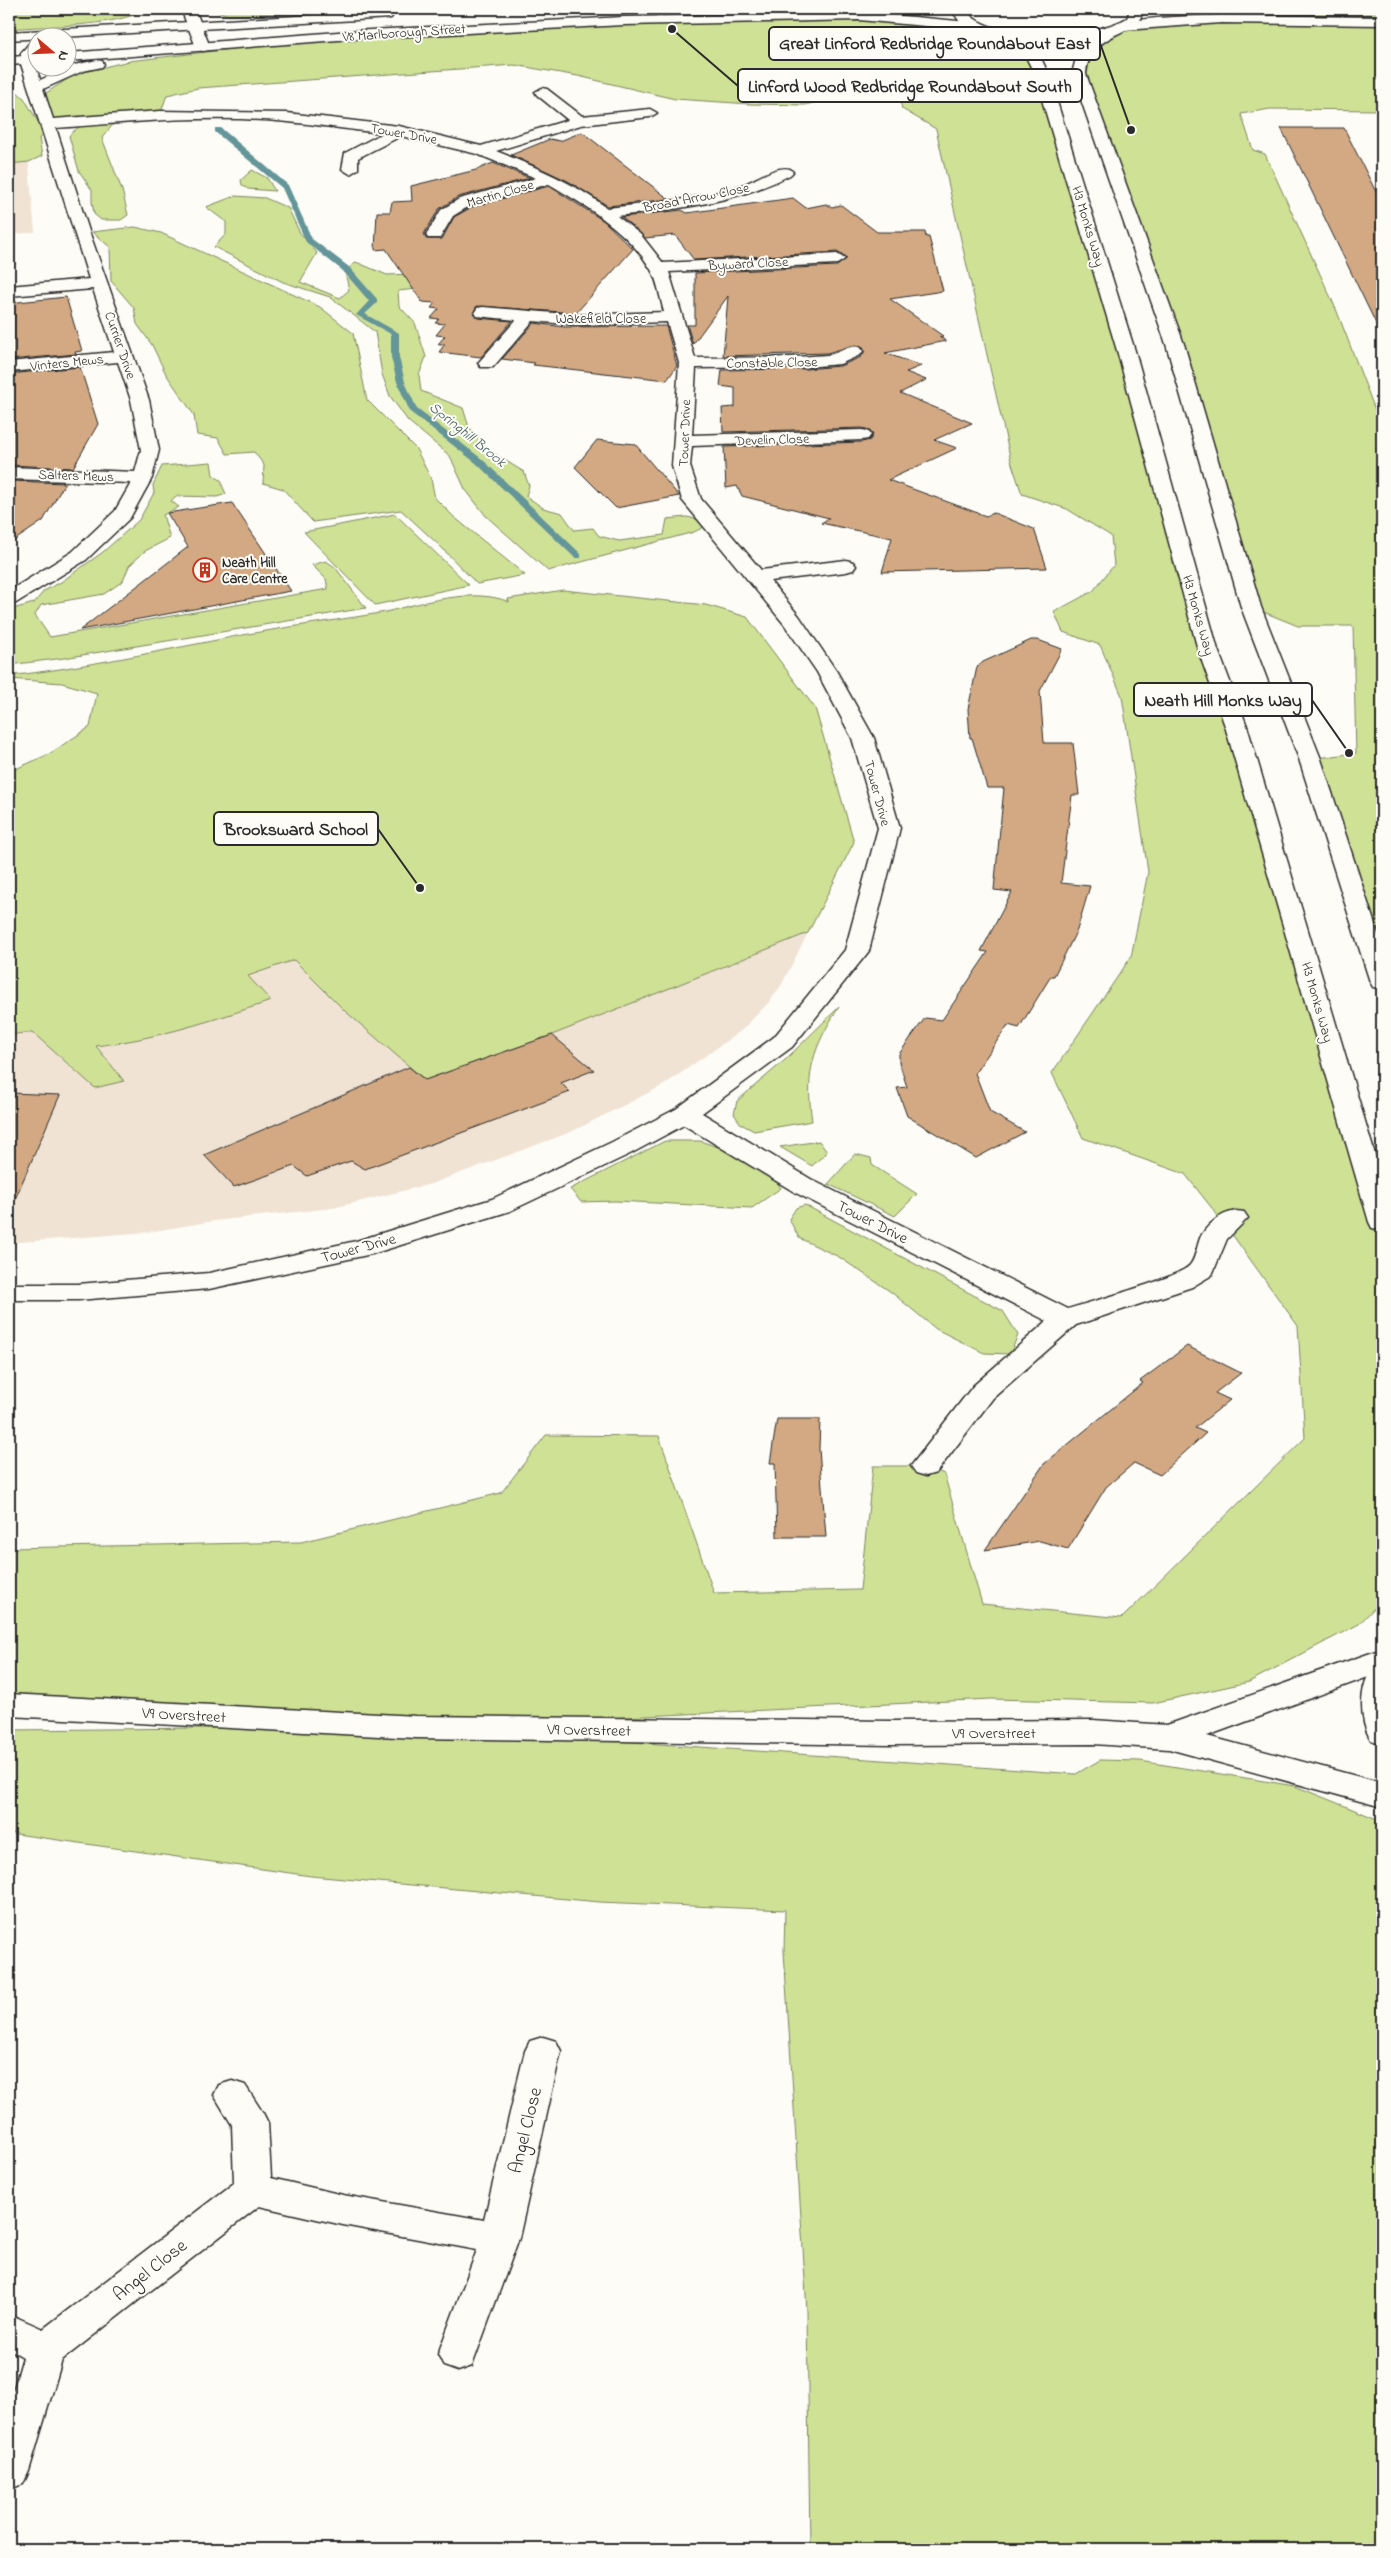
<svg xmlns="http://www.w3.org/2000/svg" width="1391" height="2558" font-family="'Indie Flower',sans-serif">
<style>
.built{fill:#f0e3d4}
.green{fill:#cfe195;stroke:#7d8660}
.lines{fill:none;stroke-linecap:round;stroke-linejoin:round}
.stream{fill:#649599;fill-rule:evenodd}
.building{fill:#d2a983;stroke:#2b2b2b}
.street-casing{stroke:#2b2b2b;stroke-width:3}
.secondary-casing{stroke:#2b2b2b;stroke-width:3}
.primary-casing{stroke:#2b2b2b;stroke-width:3}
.street{fill:#fdfcf7;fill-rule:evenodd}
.secondary{fill:#fdfcf7;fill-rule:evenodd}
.primary{fill:#fdfcf7;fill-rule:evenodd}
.labels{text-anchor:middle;stroke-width:4;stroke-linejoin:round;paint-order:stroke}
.far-street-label{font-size:14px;fill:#2b2b2b;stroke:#fdfcf7}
.far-poi-label{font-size:14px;font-weight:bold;fill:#2b2b2b;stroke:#fdfcf7;text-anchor:start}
.far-water-label{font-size:15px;font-style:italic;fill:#486062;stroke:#fdfcf7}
.street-label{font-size:16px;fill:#2b2b2b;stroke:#fdfcf7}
.near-street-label{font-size:19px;fill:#2b2b2b;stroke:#fdfcf7}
.leader{fill:none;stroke:#2b2b2b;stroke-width:2}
.callout-dot{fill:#2b2b2b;stroke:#fdfcf7;stroke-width:2}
.callout{fill:#fdfcf7;stroke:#2b2b2b;stroke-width:2}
.callout-label{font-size:18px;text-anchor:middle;font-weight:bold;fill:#2b2b2b}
</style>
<rect width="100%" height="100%" fill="#fdfcf7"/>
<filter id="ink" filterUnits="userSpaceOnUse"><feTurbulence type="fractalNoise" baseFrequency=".02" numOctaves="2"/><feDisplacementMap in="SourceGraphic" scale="10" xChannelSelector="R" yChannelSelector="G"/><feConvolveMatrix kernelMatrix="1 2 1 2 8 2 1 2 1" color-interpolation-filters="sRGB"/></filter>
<g filter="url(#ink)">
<path class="built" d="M9 95 23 102 35 232 9 235Z
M563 590 706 605 747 617 815 708 854 842 782 984 770 1001 742 1030 664 1085 571 1132 431 1184 333 1208 214 1221 148 1232 9 1243V779L70 753 198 652Z"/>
<path class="green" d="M9 9H148C111 28 51 25 9 29Z
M207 9H470L229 15Z
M1178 9H1382V110L1270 109 1241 114 1253 150 1265 154 1336 309 1382 428V982L1310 759 1356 753 1353 626H1298L1251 607 1088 102 1090 85 1079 74 1086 48 1109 31 1236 17Z
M859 16 980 27 1034 55 1382 1222V1600L1359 1624 1249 1682 1153 1703 991 1699 422 1727 1076 1774 1100 1760 1140 1761 1295 1786 1382 1821V2549H810L807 2311 784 1952 785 1910 600 1902 311 1876 9 1833V1730L404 1726 9 1705V1548L301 1542 501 1493 546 1435 659 1436 714 1593 860 1590 873 1466H926L944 1474 982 1604 1122 1618 1305 1438 1298 1326 1226 1226 1185 1174 1083 1138 1052 1073 1131 957 1148 872 1122 696 1100 645 1063 632 1054 612 1093 591 1114 565 1111 536 1067 509 1022 494 1011 461 936 129 902 109 895 80 881 77 857 98 843 96 805 105 750 104 675 99 578 76 514 65 198 88 167 95 160 115 48 124 40 97 75 74 129 61 351 35 773 17 810 21Z
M9 85 24 98 46 135 39 138 42 156 29 162 9 164Z
M115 122 102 138 122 190 128 215 121 220H101L94 214 92 202V190L79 171 69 136C82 120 96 123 115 122Z
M252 170 267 178 275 191 248 189 242 185 241 180Z
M235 196 265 198 288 208 300 233 317 253 300 282 340 298 349 290 345 272 356 262 387 275 414 274 427 288 398 291 399 306 415 323 426 357 419 375 421 391 463 408 469 427 490 451 524 472 529 486 526 496 543 508 562 513 574 530 593 528 599 536 619 541 664 535 667 519 687 517 700 520 704 527 694 532 548 571 486 516 465 489 450 456 408 421 390 396 382 374 375 332 330 297 283 282 214 247 226 234V222L206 207Z
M135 227 161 233 320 307 353 333 367 400 416 449 431 479 435 498 454 517 525 575 477 584 440 546 401 510 313 522 283 489 263 483 264 465 254 452 227 454 218 438 197 435 194 415 166 374 152 345 137 324 134 308 111 281 110 247 92 232Z
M211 462 213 475 222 481V485L226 494 217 497 176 496 171 501 179 507 163 515 170 538 145 551 129 566 123 581 104 594 41 605 35 615 50 637 328 589 326 579 312 565 326 561 335 567 366 608 64 658 9 665V610L34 603 44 591 61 582 103 552 139 520 154 493 153 485 162 466Z
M395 514 469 585 375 605 304 532Z
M563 590 706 605 747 617 815 708 854 842 808 933 552 1035 425 1080 345 1011 294 960 248 976 271 1001C213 1020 157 1039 96 1046L124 1081 95 1088 32 1032 9 1035V772L49 754 90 727 97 693 62 683 9 679V676C77 668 145 654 212 641 269 629 328 622 386 612 420 603 475 587 509 602L508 599Z
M839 1007C813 1048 805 1071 812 1121L754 1131 741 1124 734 1114 737 1101 785 1060Z
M665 1141H700L727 1150 769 1172 781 1188 752 1208 616 1201 581 1202 570 1189Z
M819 1141 827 1152 812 1166 780 1147Z
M855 1154 871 1158 872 1165 917 1194 895 1216 828 1184Z
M805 1205 1003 1311 1018 1335 1010 1354 984 1353 936 1329 891 1292 839 1257 799 1238 789 1219 796 1208Z"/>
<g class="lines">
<path class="stream" d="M215 128H221L288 185 312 239 349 267 377 299V303L365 314 399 333V357L405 382 417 409 482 459 581 554V558H575L476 463 410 412 397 382 391 357V334L356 315 369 301 343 271 306 242 282 188 215 132Z"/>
</g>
<path class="building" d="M1281 128H1344L1382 204V336Z
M582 132 669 199 608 206 568 181 511 155 550 139 560 141Z
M493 163 530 178 458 197 439 209 424 234 426 239H442L454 217 472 207 549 186 604 221 633 249 576 313 477 306 473 313 477 318 512 321 481 357 439 352 445 344H438L445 336 436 335 445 324 435 323 439 319 431 318 439 309 431 308 435 303 422 302 386 249 375 250 377 212H390L392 202 412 201 411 186 476 170Z
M793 198 806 208 826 204 832 207 841 205 877 232H925L926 237H929L943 291 890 299 943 336 939 337 946 341 885 353 921 366 906 372 926 380 900 393 972 423 934 440 957 448 888 480 986 516 994 513 1034 529 1047 568 882 572 892 538 821 523 829 518 742 496 737 486 726 488 724 447 862 442 870 440 873 435 870 430 862 428 723 432 722 408 735 407V388L720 386 722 370 806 369 840 366 861 357 865 351 862 346 855 345 827 353 723 356 728 296 693 344 687 325H695V273L837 266 847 258 837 252 694 260 675 235 645 238 622 217 682 210 687 213Z
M66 297 82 351 75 352 76 354 9 360V303Z
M534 323 564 327 666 326 677 366 667 380 533 365 535 363 502 359Z
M80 367 98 424 73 468 9 465V374Z
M597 440 635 444 679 496 616 508 575 467Z
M9 481 65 483 43 521 9 544Z
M232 503 291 591 80 630 188 547 167 513Z
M1031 640H1038L1062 649 1040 691 1044 743H1073L1079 795H1072L1061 883 1090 886 1077 930 1054 976H1051L1019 1028 1008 1025 975 1073 990 1112 1025 1132 976 1158 907 1116 897 1088 907 1087 899 1062V1054L925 1018 942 1020 988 952 981 951 1012 892 994 890 1004 788H987L972 738H970L968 709 977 667 983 662Z
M552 1035 594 1070 561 1083 570 1092 365 1169 351 1161 307 1176 294 1166 234 1187 204 1155 409 1067 425 1080Z
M9 1093 60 1095 9 1213Z
M1187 1346 1241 1373 1215 1393 1230 1400 1195 1428 1206 1433 1160 1475 1134 1463 1106 1487 1068 1549 1040 1541 985 1550 1044 1464 1143 1383 1140 1381Z
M777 1419H820L819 1449 826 1537H777L775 1463H770Z"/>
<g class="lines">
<g class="street-casing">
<path id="street" d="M181 9H195L210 47 208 50 203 51 196 47Z
M38 38 35 64 53 119 160 111 287 113 399 126 481 146 568 120 537 95 535 92 542 88 547 89 582 116 650 109 657 113 650 117 581 125 496 151C536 167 573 182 607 208 651 203 698 200 740 186 755 181 776 165 790 169L793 172 790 175C736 203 677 209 617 216L641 235 663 263 837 254 845 259 837 264 669 272 695 358C739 357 784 359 827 355 839 354 848 344 860 347L863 351 860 355 840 364 806 367 696 368 692 435 862 430 868 431 871 435 868 439 862 440 692 446 690 466 701 499 761 570 846 560 853 562 856 566 853 570 846 572 770 581 799 616 837 672 874 738 900 828 869 951 865 956 792 1047 702 1113 814 1181 1068 1309C1090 1302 1179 1278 1190 1265 1196 1258 1197 1244 1201 1236 1210 1221 1228 1208 1244 1212L1248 1218 1227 1239 1212 1275 1192 1287 1076 1325 993 1398 936 1473 926 1476 916 1473 911 1466 973 1386 1047 1321 796 1193 684 1125 630 1154 510 1211 372 1254 209 1289 78 1300H9V1284H78L209 1273 356 1241 492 1199 612 1142 676 1109 774 1037 845 950 878 828 852 738 817 672 784 624 682 500 672 466 679 363 667 322 577 325 533 321 493 367H481L478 363 516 320 477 316 475 312 477 308 483 307 577 315 664 312C660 299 658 280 650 268 628 231 585 205 549 184L471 205 453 216 440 238H428L426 235 441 210 459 199 536 178 477 154 401 136 358 158V169L350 174 342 169 345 153 383 133C351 130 320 125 288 122 211 114 133 122 56 128L89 231 149 400 159 450 152 478 130 518 86 560 16 603 9 605V591L72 552 115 511 131 483 9 479V467L135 472 141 450 131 400 118 362 9 372V362L114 352 93 289 9 296V286L89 279 21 64V53L33 39Z
M543 2037 556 2041 561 2051 519 2238 472 2366 458 2371 444 2366 438 2354 477 2250 343 2225 259 2206 62 2360 29 2471 23 2484 9 2489V2405L23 2357 9 2349V2314L43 2329 234 2183 232 2125 214 2095 219 2085 232 2081 245 2085 263 2113 268 2123 271 2178 343 2195 484 2220 525 2051 530 2041Z"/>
</g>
<g class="secondary-casing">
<path id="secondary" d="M386 11 393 15 391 18 9 40V32Z
M859 12 980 23 987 27 980 31 859 20 624 25 351 39 68 61V53L351 31 624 17Z
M1221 15 1382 17V25L1221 23 1124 30 1117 26C1124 17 1205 16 1221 15Z
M38 55V63L9 65V57Z
M97 60 102 61 104 64 102 67 83 71 41 90 36 91 29 87 31 84 74 65Z
M1382 1649V1672L1207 1736 1382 1783V1807L1169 1749 1093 1744 892 1745 416 1738 9 1716V1694L416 1716 892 1721 1093 1720 1167 1725Z"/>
</g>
<g class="primary-casing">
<path id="primary" d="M951 9H965C988 44 1095 38 1127 18L1129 13 1126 9H1141L1143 12 1138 23C1115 37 1088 42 1086 74L1184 344 1261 607 1321 759 1382 946V989L1373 987 1370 982 1299 759 1241 607 1166 344 1072 74 1077 54 1089 40H1024L1038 52 1048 73 1136 354 1218 650 1247 726 1382 1178V1230L1372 1228 1369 1222 1225 726 1198 650 1118 354 1034 73 1026 57 1018 48 960 22Z
M1382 1667V1744L1371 1740C1359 1721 1359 1689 1371 1670Z"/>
</g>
<use href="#street" class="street"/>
<use href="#secondary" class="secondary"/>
<use href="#primary" class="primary"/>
</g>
</g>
<defs>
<g id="building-ring" transform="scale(1.25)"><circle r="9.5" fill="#fdfcf7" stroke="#c8321e" stroke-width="1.5"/><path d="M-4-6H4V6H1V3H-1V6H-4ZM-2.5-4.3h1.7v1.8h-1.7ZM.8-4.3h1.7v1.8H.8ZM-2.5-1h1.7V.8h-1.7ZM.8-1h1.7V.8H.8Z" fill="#c8321e"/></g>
</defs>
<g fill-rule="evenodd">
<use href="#building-ring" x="205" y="570"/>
</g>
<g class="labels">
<g class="far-street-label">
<text transform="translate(404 32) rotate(-4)" y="5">V8 Marlborough Street</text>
<text transform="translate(404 133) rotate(10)" y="5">Tower Drive</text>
<text transform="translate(500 193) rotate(-16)" y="5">Martin Close</text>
<text transform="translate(696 197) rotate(-11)" y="5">Broad Arrow Close</text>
<text transform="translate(1089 226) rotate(73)" y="5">H3 Monks Way</text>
<text transform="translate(748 263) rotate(-3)" y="5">Byward Close</text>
<text x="601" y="323">Wakefield Close</text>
<text transform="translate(121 345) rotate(71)" y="5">Currier Drive</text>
<text transform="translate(67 362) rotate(-6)" y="5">Vinters Mews</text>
<text transform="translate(772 362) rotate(-1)" y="5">Constable Close</text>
<text transform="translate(684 433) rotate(-88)" y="5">Tower Drive</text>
<text transform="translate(772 439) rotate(-2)" y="5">Develin Close</text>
<text transform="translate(76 475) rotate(2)" y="5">Salters Mews</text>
<text transform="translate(1199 615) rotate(74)" y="5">H3 Monks Way</text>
<text transform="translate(878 793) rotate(75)" y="5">Tower Drive</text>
<text transform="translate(1318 1002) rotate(74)" y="5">H3 Monks Way</text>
</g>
<g class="far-poi-label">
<text x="222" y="567">Neath Hill<tspan x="222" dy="16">Care Centre</tspan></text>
</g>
<g class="far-water-label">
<text transform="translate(468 434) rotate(39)" y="5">Springhill Brook</text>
</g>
<g class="street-label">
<text transform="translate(873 1221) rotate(27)" y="6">Tower Drive</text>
<text transform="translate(358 1247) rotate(-15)" y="6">Tower Drive</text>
<text transform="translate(184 1714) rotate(3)" y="6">V9 Overstreet</text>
<text transform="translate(589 1729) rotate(1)" y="6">V9 Overstreet</text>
<text x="994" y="1738">V9 Overstreet</text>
</g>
<g class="near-street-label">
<text transform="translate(524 2130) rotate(-76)" y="7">Angel Close</text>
<text transform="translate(149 2269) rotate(-38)" y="7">Angel Close</text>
</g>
</g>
<path class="leader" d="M1131 130L1100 43M672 29L738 86M1349 753L1312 700M420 888L378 829"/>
<g class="callout-dot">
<circle cx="1131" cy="130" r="5"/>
<circle cx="672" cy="29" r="5"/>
<circle cx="1349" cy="753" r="5"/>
<circle cx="420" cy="888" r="5"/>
</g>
<g class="callout">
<rect x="769" y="27" width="331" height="33" rx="5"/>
<rect x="738" y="69" width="344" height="33" rx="5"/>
<rect x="1134" y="683" width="178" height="33" rx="5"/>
<rect x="214" y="812" width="164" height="33" rx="5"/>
</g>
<g class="callout-label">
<text x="935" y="49">Great Linford Redbridge Roundabout East</text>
<text x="910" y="92">Linford Wood Redbridge Roundabout South</text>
<text x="1223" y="706">Neath Hill Monks Way</text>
<text x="296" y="835">Brooksward School</text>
</g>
<rect width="1391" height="2558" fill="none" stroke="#fdfcf7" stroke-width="30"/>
<rect x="15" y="15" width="1361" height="2528" fill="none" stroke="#2b2b2b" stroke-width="2" filter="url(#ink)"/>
<g transform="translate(52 52) rotate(109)"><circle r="24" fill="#fdfcf7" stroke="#a9a8a5"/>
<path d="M0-4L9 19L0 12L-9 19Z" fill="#c8321e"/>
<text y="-8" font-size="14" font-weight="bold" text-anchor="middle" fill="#2b2b2b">N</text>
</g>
</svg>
